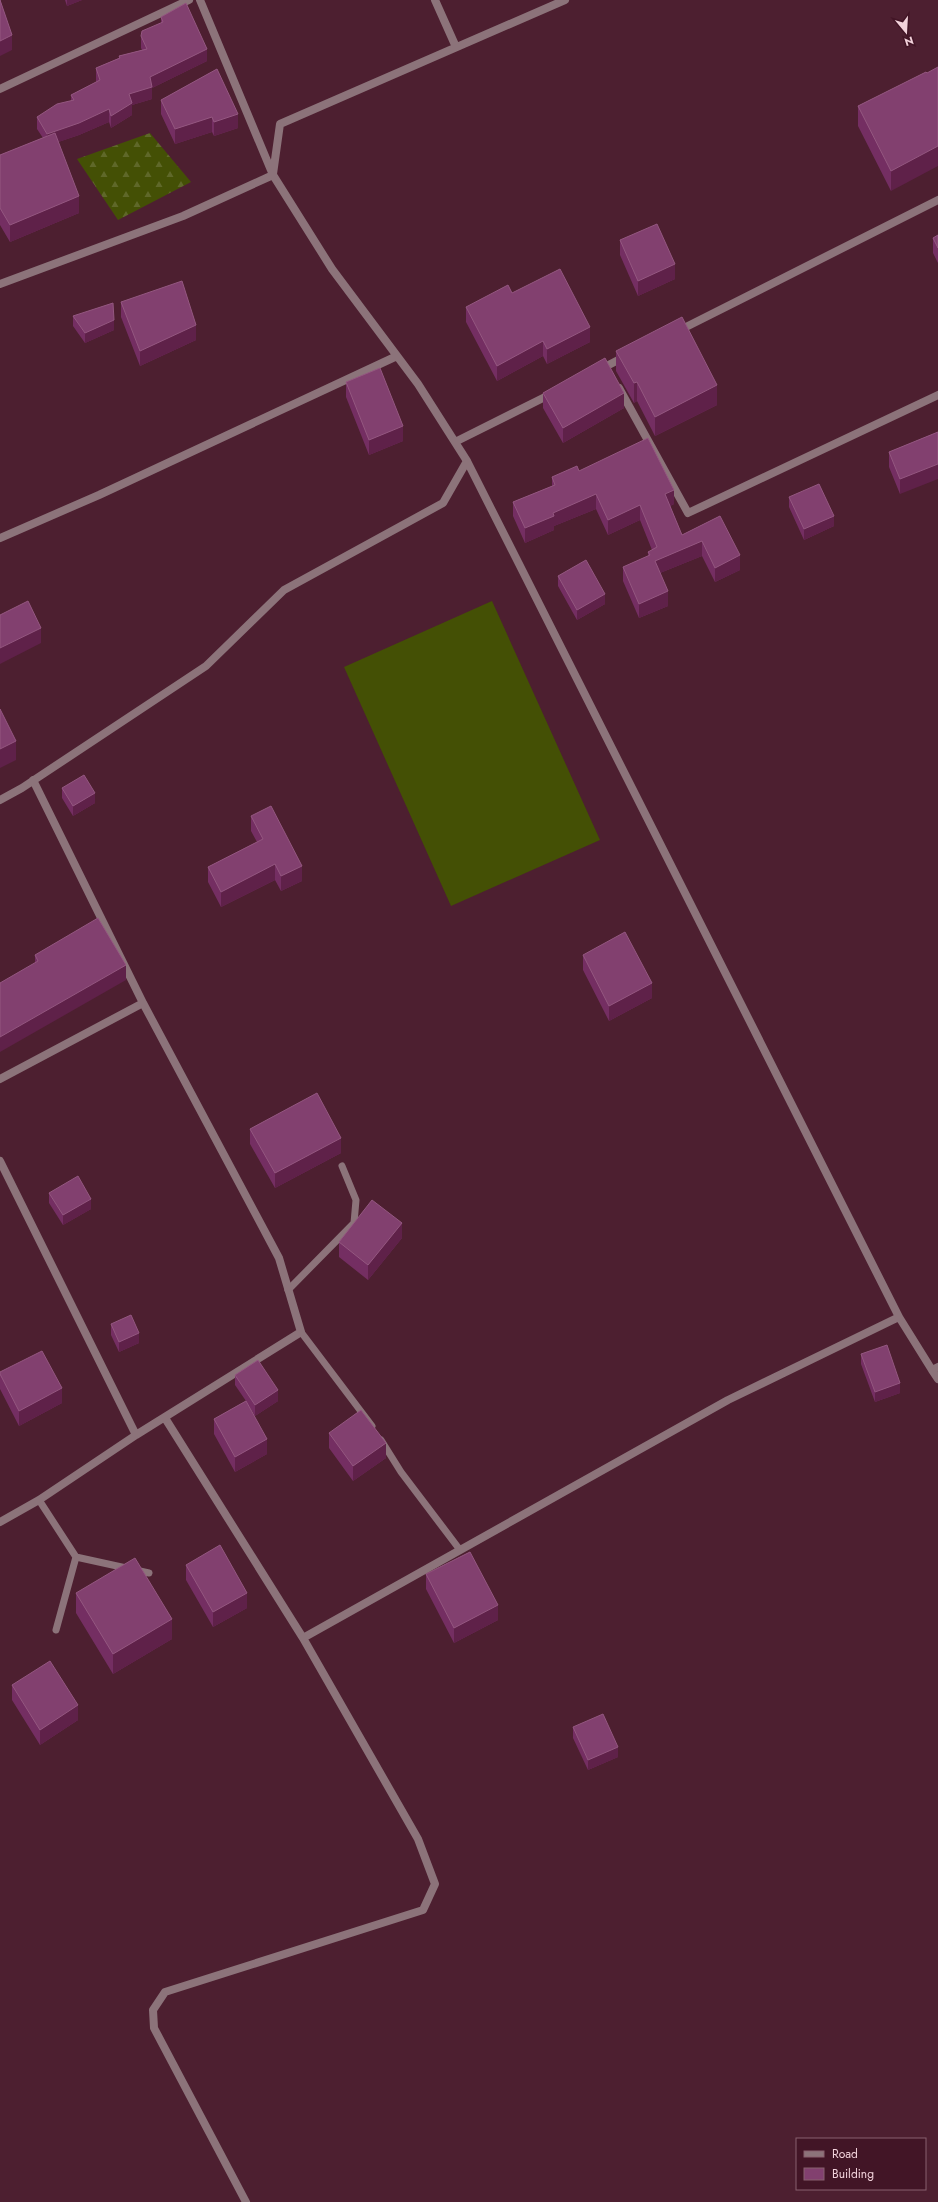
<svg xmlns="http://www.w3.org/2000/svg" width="938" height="2202" font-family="Jost,sans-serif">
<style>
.grass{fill:#445005}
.forest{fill:url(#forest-firs)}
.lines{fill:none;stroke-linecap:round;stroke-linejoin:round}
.service{stroke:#8c737a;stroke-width:7}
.minor{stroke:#8c737a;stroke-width:8}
.wall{fill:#742e62}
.shaded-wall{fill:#5f2149}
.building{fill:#82406f;stroke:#945780}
</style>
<defs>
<pattern id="forest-firs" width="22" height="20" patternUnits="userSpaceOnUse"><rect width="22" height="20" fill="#445005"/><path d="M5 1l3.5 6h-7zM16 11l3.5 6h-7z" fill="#5f6829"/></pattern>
</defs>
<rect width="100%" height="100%" fill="#4d1f30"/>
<path class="grass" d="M492 601 600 840 451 906 344 667Z"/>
<path class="forest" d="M150 133 191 182 118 220 77 159Z"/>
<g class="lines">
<path class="service" d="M288 1290 354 1223 356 1200 342 1166
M301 1332 372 1426
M381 1440 401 1472 460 1550
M39 1500 76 1557 149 1573
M56 1630 76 1557"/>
<path class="minor" d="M200 0 273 175 332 269 418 384 467 461 899 1317 932 1370 938 1367
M435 0 456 47
M0 89 189 0
M273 174 280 124 565 0
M0 284 183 216 273 175
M678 331 938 200
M599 370 624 357
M619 388 688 513 938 395
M455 442 551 394
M0 538 99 495 397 356
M0 800 22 788 206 666 284 590 443 503 467 461
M0 1079 143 1003
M0 1161 136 1435
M932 1370 938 1379
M165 1418 303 1638 728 1400 899 1317
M0 1522 39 1500 136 1435 301 1332 279 1258 143 1003 33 780
M246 2202 154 2028 153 2010 165 1992 423 1910 435 1884 418 1839 303 1638"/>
</g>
<path class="wall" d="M65 0H82L67 6Z
M161 17 207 61 152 88V99L132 105V115L111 128 109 122 79 135 58 142 79 213 10 242 0 225V155L43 138 37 129V117L71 101V95L96 82V68L119 58V56L142 50 141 48V36L161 23Z
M217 69 238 128 214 136 212 132 175 144 161 114V100Z
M927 73 891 191 858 126V106Z
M938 235V263L933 253V238Z
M620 240 675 279 638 296 620 255Z
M512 293 590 342 547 364 543 356 497 381 466 322V307Z
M121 302 196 340 140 366 121 317Z
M73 316 114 330 85 343 73 326Z
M616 351 717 405 655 436 637 401 634 403 616 371Z
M346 382 403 441 369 455 346 397Z
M543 393 624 408 563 443 543 408Z
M938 432 900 494 889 467V452Z
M579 471 674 504 670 506 682 535 720 516 740 570 715 582 702 556 660 573 668 606 639 618 623 581V567L648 556V552L652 550 640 520 608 535 596 509 554 526V530L525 543 513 516V502L552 486V477Z
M789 497 834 526 804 540 789 507Z
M558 576 605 604 577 620 558 586Z
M62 788 95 803 73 816 62 798Z
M251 816 302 881 281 891 275 880 221 907 208 882V867L257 842 251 831Z
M35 955 126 980 35 963Z
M583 955 652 998 609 1021 583 970Z
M250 1129 341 1153 275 1188 250 1144Z
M49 1193 91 1209 63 1225 49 1203Z
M402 1238 368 1280 339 1257V1242Z
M111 1324 139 1343 119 1352 111 1335Z
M861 1354 900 1393 875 1402 861 1364Z
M0 1372 62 1403 19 1426 0 1389Z
M235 1375 278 1401 255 1416 247 1403 267 1454 235 1472 214 1434V1419L246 1401 235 1385Z
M329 1433 386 1458 353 1481 329 1448Z
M186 1565 247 1608 213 1627 186 1580Z
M426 1574 498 1620 454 1643 426 1589Z
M76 1593 172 1639 113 1674 76 1613Z
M12 1685 78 1720 40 1745 12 1700Z
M573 1727 618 1757 588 1770 573 1738Z"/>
<path class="shaded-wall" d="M67 0H82L67 6Z
M12 35V50L0 56V41Z
M207 49V61L152 88V99L132 105V115L111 128V116L129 94 150 77Z
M109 109V122L79 135 47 146V134Z
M238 114V128L214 136V122Z
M212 117V132L175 144V129Z
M938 146V166L891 191V171Z
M79 196V213L10 242V225Z
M675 264V279L638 296V281Z
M114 320V330L85 343V333Z
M196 325V340L140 366V351Z
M590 327V342L547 364V349Z
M543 341V356L497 381V366Z
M637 382V401L634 403V383Z
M717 385V405L655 436V417Z
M624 393V408L563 443V428Z
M403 426V441L369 455V440Z
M938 464V479L900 494V479Z
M674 490V504L665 508V494Z
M596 494V509L554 526V530L525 543V528L553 513Z
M640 505V520L608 535V520Z
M834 516V526L804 540V529Z
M702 541V556L655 575V561Z
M740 555V570L715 582V568Z
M668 591V606L639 618V604Z
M605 594V604L577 620V610Z
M41 628V643L0 664V648Z
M16 741V760L0 768V749Z
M95 793V803L73 816V806Z
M275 864V880L221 907V892Z
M302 866V881L281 891V876Z
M126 965V980L0 1052V1037Z
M652 983V998L609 1021V1006Z
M341 1138V1153L275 1188V1173Z
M91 1199V1209L63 1225V1215Z
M402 1223V1238L368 1280V1265Z
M139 1333V1343L119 1352V1342Z
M900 1383V1393L875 1402V1392Z
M62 1388V1403L19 1426V1411Z
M278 1390V1401L255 1416V1405Z
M267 1439V1454L235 1472V1457Z
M386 1443V1458L353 1481V1466Z
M247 1593V1608L213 1627V1612Z
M498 1605V1620L454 1643V1628Z
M172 1619V1639L113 1674V1654Z
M78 1705V1720L40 1745V1730Z
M618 1747V1757L588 1770V1760Z"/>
<path class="building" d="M0 0 12 35 0 41Z
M186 3 207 49 150 77 152 87 129 94 132 103 111 116 109 109 79 123 47 134 37 117 57 104 74 100 71 95 100 80 96 68 120 58 119 56 147 49 141 36 142 31 163 22 161 17Z
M938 67V146L891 171 858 106 926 72 927 73Z
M217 69 238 114 214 122 212 117 175 129 161 100Z
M55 133 79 196 10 225 0 208V155Z
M657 224 675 264 638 281 620 240Z
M938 235V248L933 238Z
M560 269 590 327 547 349 543 341 497 366 466 307 508 285 512 293Z
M182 281 196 325 140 351 121 302Z
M113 303 114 320 85 333 73 316Z
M682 317 717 385 655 417 637 382 634 383 616 351Z
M605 358 624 393 563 428 543 393Z
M380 368 403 426 369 440 346 382Z
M938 432V464L900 479 889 452Z
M648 438 674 490 665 494 682 535 720 516 740 555 715 568 702 541 655 561 668 591 639 604 623 567 650 555 648 552 657 547 640 505 608 520 596 494 553 513 554 516 525 528 513 502 555 485 552 477 577 466 579 471Z
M819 484 834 516 804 529 789 497Z
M586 560 605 594 577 610 558 576Z
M28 601 41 628 0 648V615Z
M0 709 16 741 0 749Z
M84 775 95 793 73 806 62 788Z
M271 806 302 866 281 876 275 864 221 892 208 867 263 839 251 816Z
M98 918 126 965 0 1037V983L38 961 35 955Z
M625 932 652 983 609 1006 583 955Z
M317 1093 341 1138 275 1173 250 1129Z
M78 1176 91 1199 63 1215 49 1193Z
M372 1200 402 1223 368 1265 339 1242Z
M131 1315 139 1333 119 1342 111 1324Z
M887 1345 900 1383 875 1392 861 1354Z
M42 1351 62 1388 19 1411 0 1374V1372Z
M258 1360 278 1390 255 1405 235 1375Z
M246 1401 267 1439 235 1457 214 1419Z
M361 1410 386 1443 353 1466 329 1433Z
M220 1545 247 1593 213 1612 186 1565Z
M470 1552 498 1605 454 1628 426 1574Z
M135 1558 172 1619 113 1654 76 1593Z
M50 1661 78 1705 40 1730 12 1685Z
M603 1714 618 1747 588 1760 573 1727Z"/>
<rect x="796" y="2138" width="130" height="52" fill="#421526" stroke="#88616e"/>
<rect x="804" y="2151" width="20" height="6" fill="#8c737a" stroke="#88616e"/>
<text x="832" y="2158" font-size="12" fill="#f2d2db">Road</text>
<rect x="804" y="2168" width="20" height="12" fill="#82406f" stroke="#88616e"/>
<text x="832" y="2178" font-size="12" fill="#f2d2db">Building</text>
<g transform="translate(906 32) rotate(162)" stroke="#421526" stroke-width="3" paint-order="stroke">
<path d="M0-3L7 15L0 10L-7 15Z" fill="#f2d2db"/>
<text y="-6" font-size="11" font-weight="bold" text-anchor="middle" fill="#f2d2db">N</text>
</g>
</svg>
